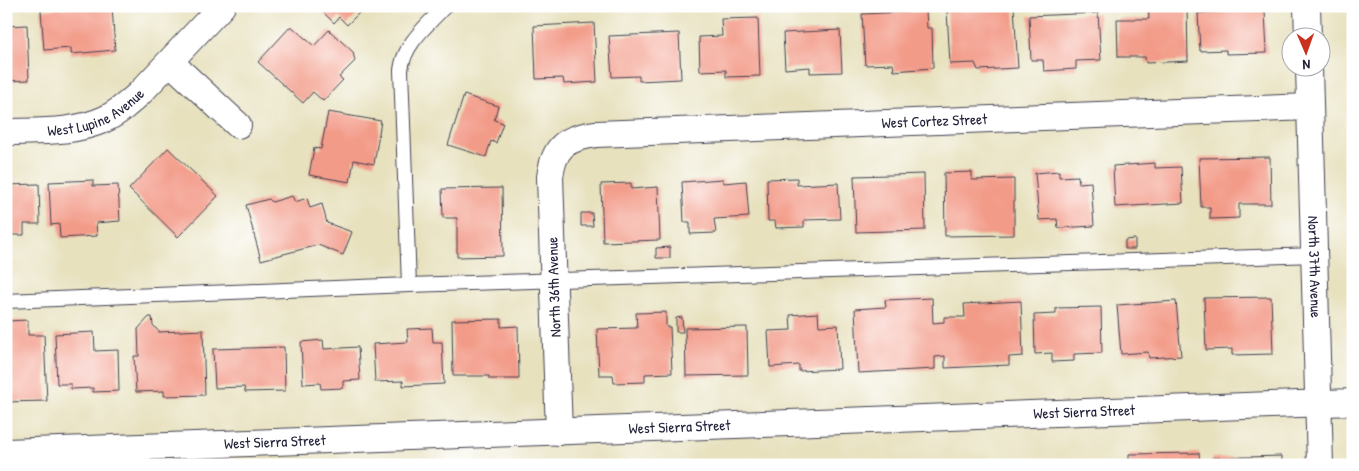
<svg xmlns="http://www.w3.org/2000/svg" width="1359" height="471" font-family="'Patrick Hand',sans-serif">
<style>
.building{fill:#f39b89}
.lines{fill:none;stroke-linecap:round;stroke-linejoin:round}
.lane-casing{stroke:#403f4f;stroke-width:16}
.street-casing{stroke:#403f4f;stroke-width:28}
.lane{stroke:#fff;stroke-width:14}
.street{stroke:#fff;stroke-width:26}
.labels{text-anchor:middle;stroke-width:4.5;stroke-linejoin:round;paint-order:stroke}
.street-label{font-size:15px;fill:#22223b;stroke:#fff}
</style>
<rect width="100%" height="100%" fill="#fff"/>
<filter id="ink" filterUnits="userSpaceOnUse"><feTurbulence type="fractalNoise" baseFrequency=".02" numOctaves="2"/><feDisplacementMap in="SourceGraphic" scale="10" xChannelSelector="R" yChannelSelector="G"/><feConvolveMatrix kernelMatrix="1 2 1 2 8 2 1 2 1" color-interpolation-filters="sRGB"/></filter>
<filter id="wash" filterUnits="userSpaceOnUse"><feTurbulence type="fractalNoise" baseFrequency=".0096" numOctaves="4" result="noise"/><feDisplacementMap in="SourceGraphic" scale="20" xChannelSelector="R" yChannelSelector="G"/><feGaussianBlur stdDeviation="1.12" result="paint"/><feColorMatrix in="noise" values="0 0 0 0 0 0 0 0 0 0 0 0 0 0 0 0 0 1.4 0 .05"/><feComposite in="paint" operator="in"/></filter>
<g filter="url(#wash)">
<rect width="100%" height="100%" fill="#e7e1be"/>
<g id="blocks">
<path class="building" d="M67 6H112L115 50 71 54V48L44 50 41 10 67 8Z
M317 6H354L360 12 347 25 339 17 334 23Z
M1148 6H1187L1188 61 1146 63 1145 57H1118L1117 19H1149Z
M1219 6H1245V11H1265L1267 53 1226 54V50L1200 51 1198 13 1219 12Z
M1014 7 1018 68 978 70 975 63 950 64 947 11Z
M926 11 927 28H932L933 68 894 71 893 64 865 65 862 14Z
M1098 13 1101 60 1076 61V69L1044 71 1043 60H1031L1029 16Z
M758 18 760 76 726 77V70L700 71 699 37 722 36 721 19Z
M594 23 597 82 564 84 563 78 536 79 534 26Z
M27 25 29 80 6 81V26Z
M291 26 314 46 329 30 353 52 355 61 339 77 343 80 323 101 313 92 303 103 258 62Z
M840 30 842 72 810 73V67L785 69 783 33Z
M679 33 681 79 639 81V76L612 77 609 36Z
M464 95 498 106 494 120 503 123 496 143 491 141 486 157 448 145Z
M328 112 381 121 374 164 354 160 350 182 309 175 314 148 321 149Z
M168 148 218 196 178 237 129 189Z
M1270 157 1271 204H1239V218L1210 219V207H1201L1199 158Z
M1155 163V168L1181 167 1183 203 1115 207 1113 166Z
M1059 171V177L1078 176 1079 183 1091 182 1094 226 1058 228 1057 219 1039 220 1035 173Z
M972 172V180L1014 179V235L945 236 944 173Z
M924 174 925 230 856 232 854 176Z
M797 178V185L838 183 840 219 804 220V227L776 228 775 221H768L767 179Z
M723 179 724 183 746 181 749 217 714 219 716 233 690 234V222H684L682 182Z
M93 180V186L118 185 120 221 96 223 97 236 60 238 59 224 51 225 49 182Z
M631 183V189L658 187 660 240 603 242 601 184Z
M39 184 40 224H24V235H6V185Z
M502 188 503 256 457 257V218H443L442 189Z
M292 196 295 202 307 198 310 208 322 204 327 223 352 232 343 255 318 245 261 260 246 205 269 199 272 202Z
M581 213H592L593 226H581Z
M1135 239V249H1125V240Z
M670 247V258H656V248Z
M1271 297 1273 354 1232 355V349L1206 350 1204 298Z
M932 298 933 323 944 322V317H965L964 304 1021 301 1023 356 1009 357V365L945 368V356L935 357V369L858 373 855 309 886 307 885 300Z
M1176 301 1181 356 1149 358 1148 352 1121 354 1117 305Z
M1101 307 1102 353 1074 354V361L1052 362V353L1035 354 1034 315 1056 314V308Z
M666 312V327H670L672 373 645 374V382L614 383 613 375H599L597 329 637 328 636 313Z
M818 313 819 326 838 325 840 369 799 371V365L770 367 768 331 791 330 790 315Z
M149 317H152L153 325 159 332 203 330 205 395 164 396V391L136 392 134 356H139L138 329Z
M682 317 683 332H676V318Z
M501 319V327L518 326 519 379H489V376H453L452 320Z
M28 320V335H44L47 401 6 402V321Z
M747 327 748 375 686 376 685 328Z
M432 328 433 342H442L444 384 403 386V381L375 382 373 344 408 342 407 329Z
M94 332 95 351 118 350 119 391 93 392V388L71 389V384H57L55 334Z
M323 340 324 349 358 347 360 380 343 381V388L321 389 320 383 303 384 301 342Z
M284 347 285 391 245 392 244 387 215 388 213 349Z
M1199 453 1200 465H1129V454Z
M1282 456V465H1212V458Z"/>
</g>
</g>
<g filter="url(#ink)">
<use href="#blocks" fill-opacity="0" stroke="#403f4f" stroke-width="1"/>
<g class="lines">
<g class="lane-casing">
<path id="lane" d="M409 285 401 70C404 43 428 25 445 6
M6 301 409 285 1314 255"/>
</g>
<g class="street-casing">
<g id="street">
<path d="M1307 6 1308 38"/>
<path d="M170 62 238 125"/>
<path id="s1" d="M1309 68 1320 465"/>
<path id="s2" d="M6 132C39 131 75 133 105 119 118 113 129 103 139 94L222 6"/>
<path id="s3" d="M559 432 550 177C554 146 566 138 596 134L1309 107"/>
<path id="s4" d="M6 452 1353 402"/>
</g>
</g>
<use href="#lane" class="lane"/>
<use href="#street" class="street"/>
</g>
</g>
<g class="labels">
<g class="street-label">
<text dy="5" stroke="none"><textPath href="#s2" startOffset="94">West Lupine Avenue</textPath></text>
<text dy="5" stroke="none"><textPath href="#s3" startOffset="664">West Cortez Street</textPath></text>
<text dy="5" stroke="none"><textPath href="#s1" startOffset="199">North 37th Avenue</textPath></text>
<text transform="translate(554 287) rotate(-92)" y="5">North 36th Avenue</text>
<text dy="5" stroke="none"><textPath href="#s4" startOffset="1079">West Sierra Street</textPath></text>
<text dy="5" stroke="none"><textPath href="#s4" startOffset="674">West Sierra Street</textPath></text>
<text dy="5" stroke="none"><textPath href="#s4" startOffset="269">West Sierra Street</textPath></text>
</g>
</g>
<rect width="1359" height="471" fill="none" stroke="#fff" stroke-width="25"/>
<g transform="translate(1306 52) rotate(178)"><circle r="24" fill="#ffffff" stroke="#a7a7b1"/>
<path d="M0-4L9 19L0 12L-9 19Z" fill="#c8321e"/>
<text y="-8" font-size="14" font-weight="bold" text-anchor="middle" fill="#22223b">N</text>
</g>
</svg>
